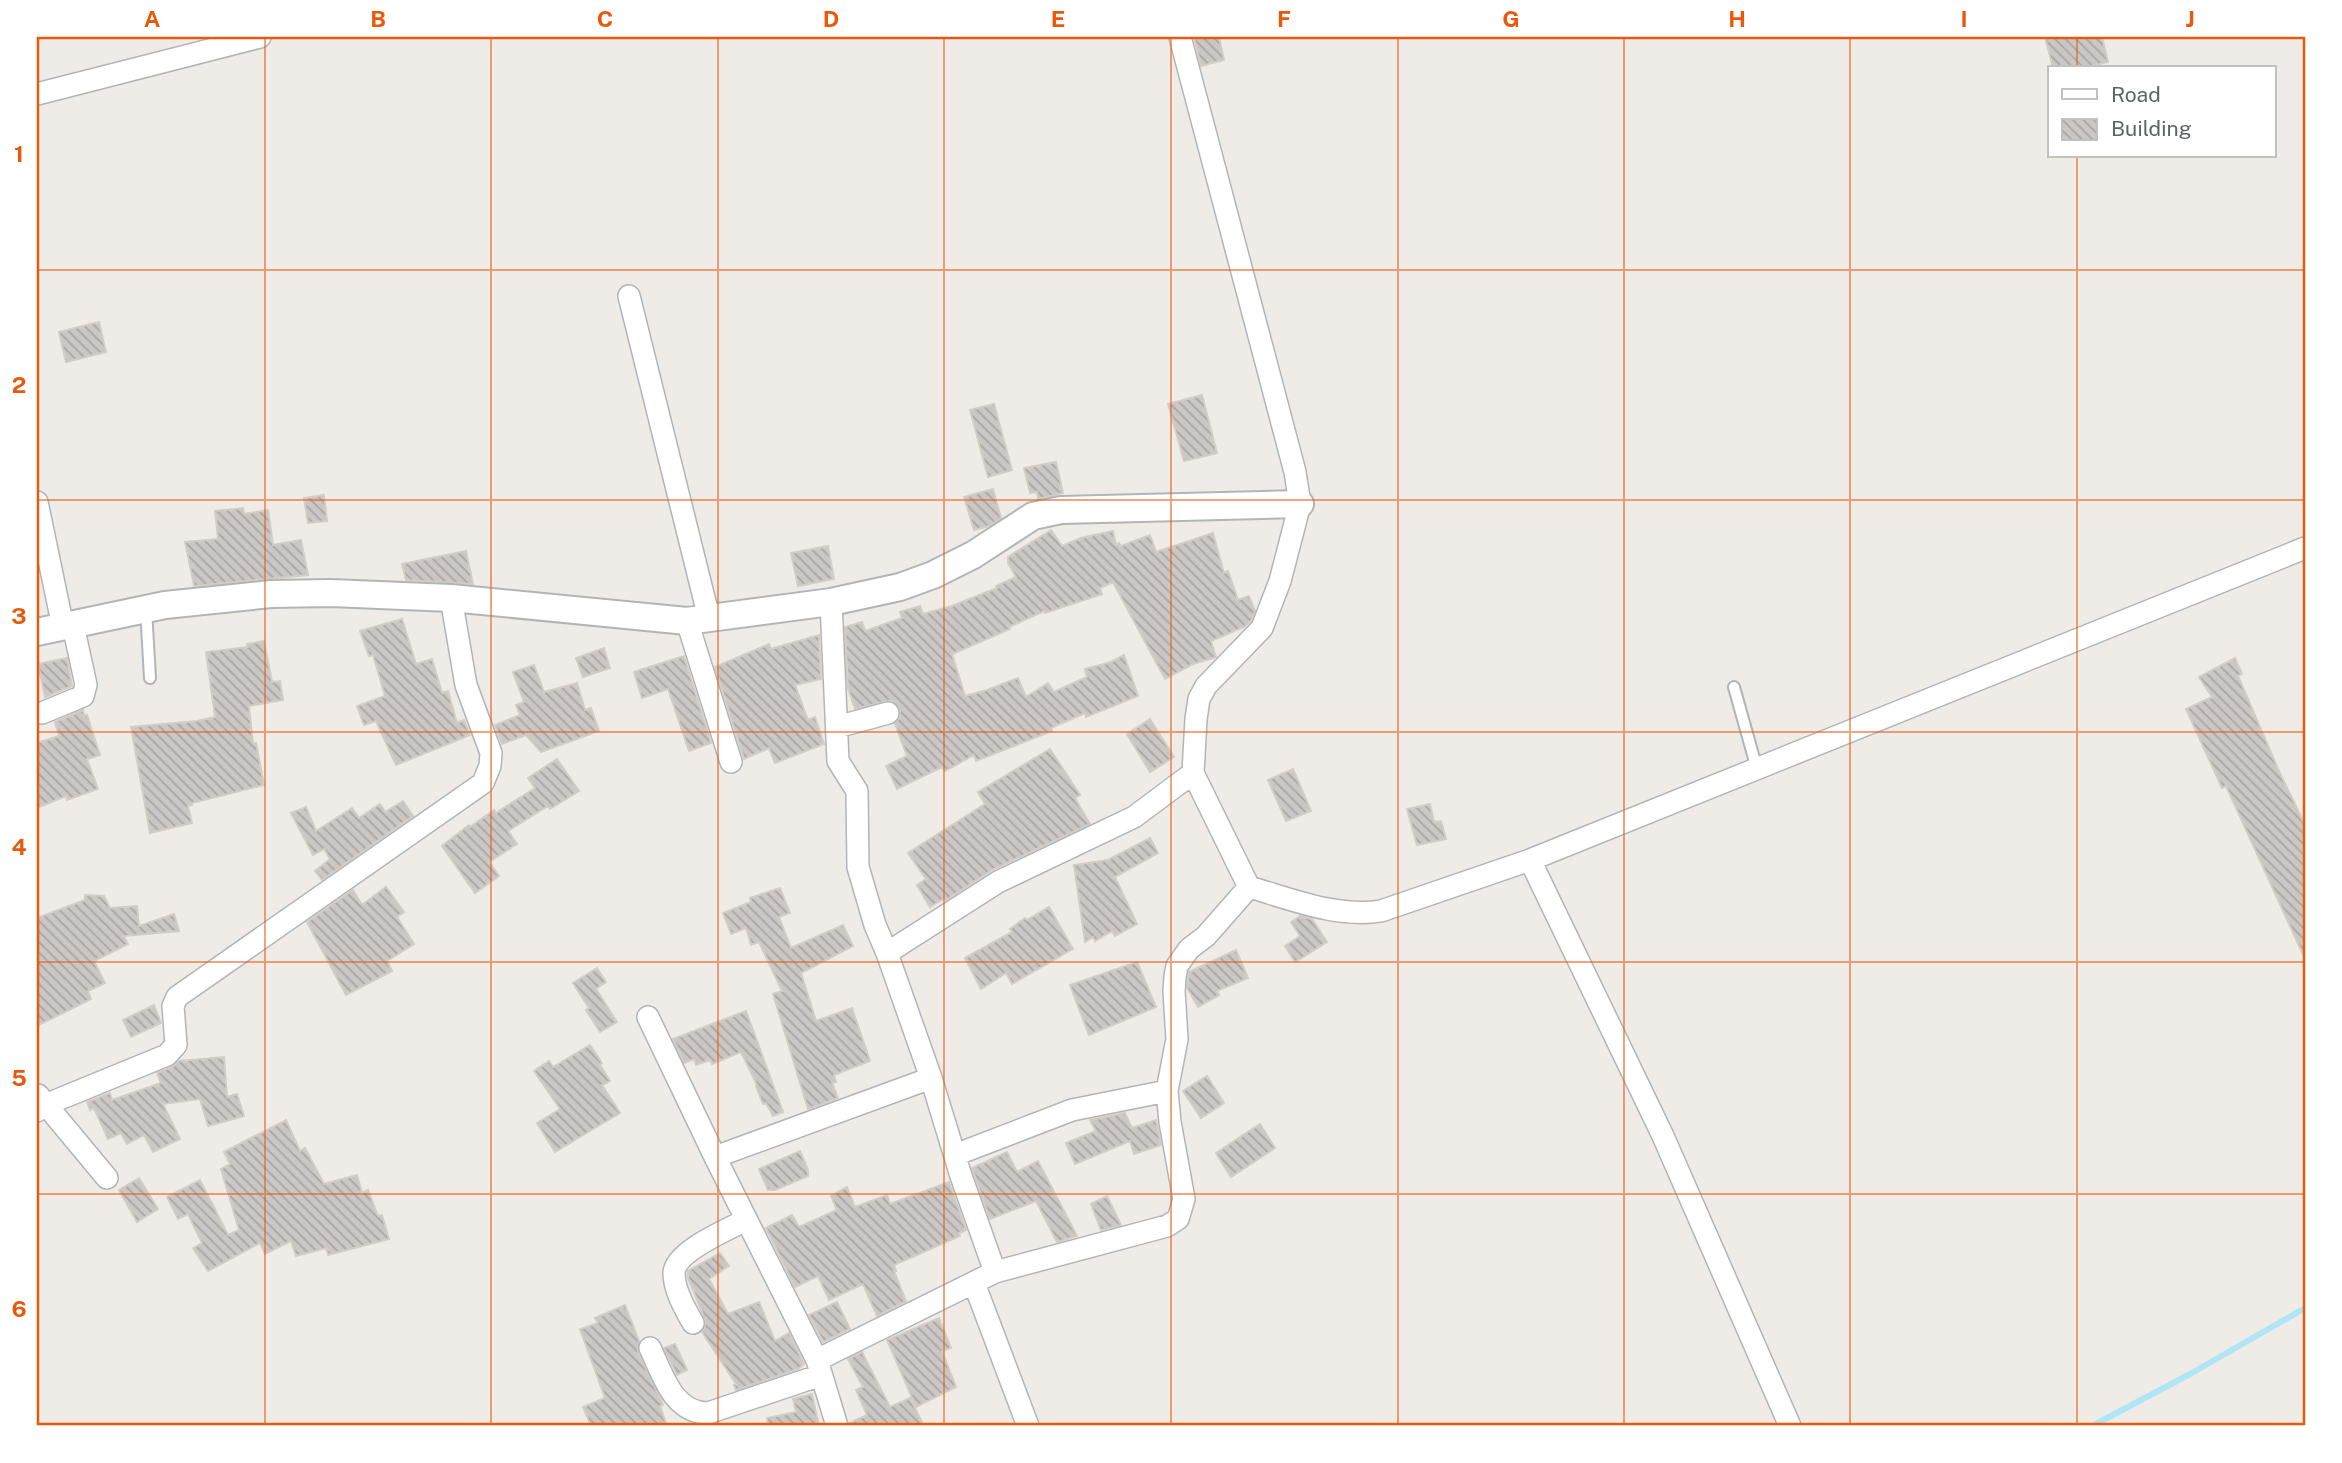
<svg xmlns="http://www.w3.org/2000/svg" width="2342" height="1463" font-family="'Public Sans',sans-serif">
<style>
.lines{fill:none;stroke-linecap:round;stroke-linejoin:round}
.stream{stroke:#b1e4f5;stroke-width:6}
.building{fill:url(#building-back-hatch);stroke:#d3cdc6;stroke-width:2}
.service-casing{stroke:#b2b5b8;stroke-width:14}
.minor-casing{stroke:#b2b5b8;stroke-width:24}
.tertiary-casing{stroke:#b2b5b8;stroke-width:30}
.service{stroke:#fff;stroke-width:10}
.minor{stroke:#fff;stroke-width:21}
.tertiary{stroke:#fff;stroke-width:26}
.grid{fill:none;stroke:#e8590c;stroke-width:2;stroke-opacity:0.55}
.neatline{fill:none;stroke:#e8590c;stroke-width:2.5}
.grid-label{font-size:23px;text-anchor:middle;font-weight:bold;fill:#e8590c}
</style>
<defs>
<pattern id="building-back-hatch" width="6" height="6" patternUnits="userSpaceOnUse" patternTransform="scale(1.75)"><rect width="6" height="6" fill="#cbc7c4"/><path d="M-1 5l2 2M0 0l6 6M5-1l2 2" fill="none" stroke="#a8a5a3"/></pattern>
</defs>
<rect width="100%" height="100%" fill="#efece7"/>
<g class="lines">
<path class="stream" d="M2092 1426 2192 1373 2305 1308"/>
</g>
<path class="building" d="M1194 37H1219L1224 60 1201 66Z
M2045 37H2102L2108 62 2082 68H2053Z
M99 322 106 352 66 362 59 332Z
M1202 395 1217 453 1184 461 1168 404Z
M994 404 1012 470 988 477 970 410Z
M1056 462 1063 493 1038 499 1037 492 1030 493 1024 468Z
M993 489 1001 518 989 526 974 530 964 497Z
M324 495 327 521 308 523 304 498Z
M243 508 244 514 268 510 273 545 301 540 308 575 194 586 185 542 218 539 215 511Z
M1051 530 1062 546 1081 538 1113 531 1116 545 1119 543 1121 546 1150 535 1156 552 1213 533 1224 573 1228 571 1238 600 1249 596 1255 611 1251 621 1244 627 1211 641 1216 657 1193 664 1165 679 1113 582 1100 588 1102 594 1045 613 1044 611 1009 627 1010 629 952 654 965 696 987 690 1018 678 1026 697 1048 683 1054 692 1087 677 1085 669 1111 662 1124 655 1138 696 1086 717 1085 713 1051 728 1052 731 976 761 974 755 945 771 942 767 897 789 886 766 907 756 895 724 900 717V709L891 700 855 709 848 688 845 627 862 622 865 631 902 618 900 612 920 606 923 614 952 606 997 588 996 586 1016 577 1008 563V557Z
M828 546 834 579 798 586 791 553Z
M466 551 473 584 406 580 402 564Z
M402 619 416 664 432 659 442 693 448 691 457 723 464 720 470 735 396 765 376 721 364 725 357 706 385 696 373 655 369 656 360 631Z
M819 635 821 679 795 685 808 720 815 717 824 744 775 763 769 748 744 759 715 667 769 644 771 649Z
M264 641 272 682 280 681 283 700 249 706 253 744 256 743 264 785 192 803V805L188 806 192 823 150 833 131 727 197 721 215 717 206 652 248 647 247 644Z
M604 648 610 668 583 677 576 658Z
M684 656 711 743 689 751 668 689 642 698 634 672Z
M67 658 72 686 45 697 38 664Z
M2235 658 2242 674 2238 676 2279 771 2305 825V959L2226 786 2222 788 2186 709 2212 697 2199 677Z
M534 665 544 692 577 683 585 710 591 708 599 731 541 752 526 735 502 744 495 725 520 715 516 705 524 702 513 672Z
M83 710 84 716 87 715 100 755 87 759 98 789 67 800 66 796 37 808V743L59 736 55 722Z
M1150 719 1174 757 1150 772 1127 734Z
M1050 749 1080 795 1075 798 1090 824 992 870 946 900 945 898 930 907 917 885 926 879 908 853 985 804 978 792Z
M557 759 579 791 550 809 548 806 508 831 517 844 489 862 499 876 475 893 442 846 469 825 470 827 494 810 496 813 535 788 528 778Z
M1293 769 1311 811 1286 821 1268 780Z
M403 801 413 816 322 880 315 871 330 859 324 849 313 855 291 813 306 807 316 831 352 808 359 818 380 804 385 812Z
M1430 804 1434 822 1441 821 1446 839 1417 845 1407 809Z
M1150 838 1158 853 1115 877 1137 924 1115 936 1112 931 1095 941 1093 937 1085 942 1074 865 1108 860Z
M386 887 404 912 397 917 414 944 387 961 392 971 346 995 307 922 353 890 362 905Z
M780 888 790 913 779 917 791 948 843 925 853 946 801 973 816 1021 852 1008 870 1061 834 1075 836 1082 832 1083 838 1098 808 1109 773 994 782 991 759 942 751 945 746 928 731 934 723 913 751 902 750 898Z
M85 895 104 896 110 908 137 906 139 926 174 914 179 931 124 936 128 944 94 961 105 983 88 991 91 999 37 1026V918L85 900Z
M1049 907 1073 949 1012 984 1006 973 981 989 965 958 1012 932 1010 929 1025 918 1027 920Z
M1300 916 1312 919 1327 942 1295 962 1285 946 1300 936 1291 922Z
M1236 950 1248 978 1217 991 1219 995 1198 1007 1187 988 1189 972Z
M1137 962 1156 1007 1089 1035 1070 985Z
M597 968 606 982 596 989 617 1022 600 1032 586 1010 589 1008 573 983Z
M154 1005 161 1023 131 1037 123 1020Z
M746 1011 783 1112 773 1116 766 1103 763 1104 756 1086 757 1085 741 1052 712 1064 710 1060 696 1065 694 1059 684 1063 673 1039Z
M590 1045 602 1063 600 1065 610 1081 602 1085 620 1113 555 1152 537 1123 560 1109 534 1071 549 1061 553 1067Z
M224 1057 227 1097 237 1094 244 1116 208 1126 200 1099 163 1104 180 1139 153 1152 144 1135 127 1144 121 1133 108 1139 94 1108 90 1110 87 1102 110 1093 112 1100 161 1083 157 1073 172 1067 179 1061Z
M1207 1076 1224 1103 1201 1118 1183 1091Z
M1125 1113 1132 1128 1156 1120 1161 1145 1134 1154 1130 1141 1075 1164 1066 1143 1096 1131 1090 1120Z
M286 1120 300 1151 305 1148 324 1184 357 1175 362 1193 368 1190 378 1216 382 1215 389 1239 328 1255 326 1248 296 1256 291 1241 265 1254 260 1243 208 1271 193 1248 202 1243 188 1214 178 1219 167 1197 200 1180 228 1235 239 1230 221 1169 230 1164 224 1152Z
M1260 1124 1275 1148 1231 1177 1216 1153Z
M800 1151 808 1170V1176L775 1190H768L759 1169Z
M1007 1152 1017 1172 1038 1161 1077 1236 1057 1242 1036 1201 990 1219 972 1168Z
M139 1178 158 1209 137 1222 119 1190Z
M949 1182 966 1230 959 1233 960 1236 894 1265 896 1271H894L906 1301 877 1316 863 1284 829 1300 818 1276 795 1287 766 1228 792 1215 799 1227 837 1210 831 1196 847 1187 855 1207 887 1195 890 1204Z
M1107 1196 1121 1225 1101 1230 1091 1204Z
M720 1253 729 1266 709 1279 728 1314 759 1302 775 1341 789 1333 804 1364 798 1369 736 1390 734 1385 736 1384 702 1332 706 1322 688 1278V1271Z
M837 1302 850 1329 823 1342 809 1315Z
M625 1305 639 1341 638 1353 661 1400 663 1405 660 1406 667 1426H591L583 1407 605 1398 580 1329 598 1323 595 1318Z
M939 1318 951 1348 942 1351 956 1387 916 1407 887 1340Z
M675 1344 687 1370 677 1375 664 1348Z
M862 1352 890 1407 910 1398 924 1426H850V1423L867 1415 856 1390 863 1387 848 1359Z
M812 1394 819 1426H768L767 1418 796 1412 793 1399Z"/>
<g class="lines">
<g class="service-casing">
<path id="service" d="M146 609 150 678
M1734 687 1757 769"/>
</g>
<g class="minor-casing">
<path id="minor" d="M1180 37 1295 472 1300 504 1280 581 1262 628 1206 686 1199 699 1196 719 1193 773 1249 887C1291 899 1337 918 1381 911L1530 860 1663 1136 1790 1426
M37 94 260 37
M629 296 709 618
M37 502 63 627
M831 602 838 761 857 791 858 867 875 925 887 953 931 1078 961 1176 995 1272
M687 621 731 762
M42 713 83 696 86 685 73 625
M837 727 888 713
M1530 860 2305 548
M887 953 998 882 1134 817 1193 773
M648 1017 715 1157
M38 1095 107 1178
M37 1111 45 1105 167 1055 176 1045 173 1006 177 997 483 783 490 766 491 753 466 685 451 598
M955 1155 1072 1110 1167 1091
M974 1283 1028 1426
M693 1323C685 1309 674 1290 674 1273 675 1251 729 1229 746 1220
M650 1348C663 1375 673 1413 708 1413L821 1375
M817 1360 995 1272 1167 1226 1178 1219 1184 1199 1170 1122 1167 1091 1177 1039 1174 991 1175 977 1177 966 1189 949 1206 936 1249 887
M837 1426 817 1360 715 1157 931 1078"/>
</g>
<g class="tertiary-casing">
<path id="tertiary" d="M37 632 165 605 271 594 331 593 451 598 687 621 831 602 900 587 933 575 973 555 1033 516 1061 510 1300 504"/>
</g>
<use href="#service" class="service"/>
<use href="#minor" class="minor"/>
<use href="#tertiary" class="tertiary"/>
</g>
<path class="grid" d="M265 37V1426M491 37V1426M718 37V1426M944 37V1426M1171 37V1426M1398 37V1426M1624 37V1426M1850 37V1426M2077 37V68M2077 156V1426M37 270H2305M37 500H2305M37 732H2305M37 962H2305M37 1194H2305"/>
<rect width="2342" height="1463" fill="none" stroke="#ffffff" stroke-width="77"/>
<rect x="2048" y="66" width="228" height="91" fill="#ffffff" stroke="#bfc1c2" stroke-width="2"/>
<rect x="2062" y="89" width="35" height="10" fill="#ffffff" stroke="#bfc1c2" stroke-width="2"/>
<text x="2111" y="102" font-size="21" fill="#5f6366">Road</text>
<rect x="2062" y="119" width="35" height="21" fill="url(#building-back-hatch)" stroke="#bfc1c2" stroke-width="2"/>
<text x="2111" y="136" font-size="21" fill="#5f6366">Building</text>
<rect x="38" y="38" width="2266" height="1386" class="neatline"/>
<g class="grid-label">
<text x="152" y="27">A</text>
<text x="378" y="27">B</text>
<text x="605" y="27">C</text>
<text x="831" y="27">D</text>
<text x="1058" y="27">E</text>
<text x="1284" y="27">F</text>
<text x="1511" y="27">G</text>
<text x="1737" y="27">H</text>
<text x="1964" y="27">I</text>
<text x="2190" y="27">J</text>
<text x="19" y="162">1</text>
<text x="19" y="393">2</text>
<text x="19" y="624">3</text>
<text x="19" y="855">4</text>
<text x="19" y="1086">5</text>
<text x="19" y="1317">6</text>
</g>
</svg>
